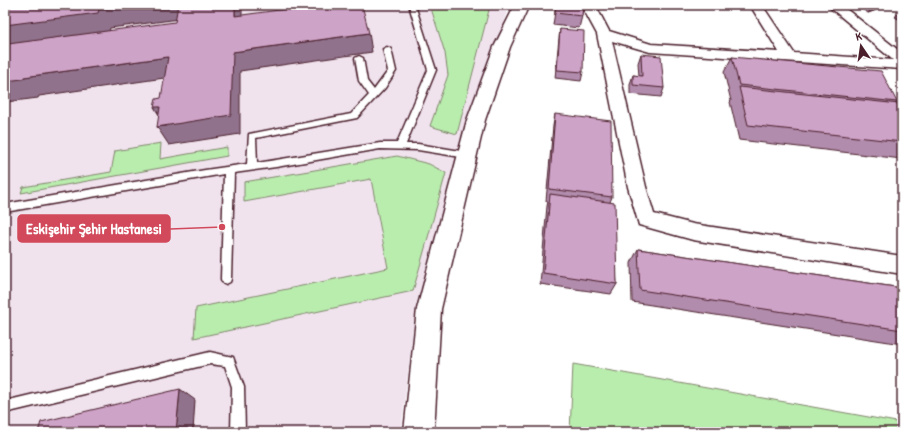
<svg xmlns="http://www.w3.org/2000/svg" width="907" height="437" font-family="'Patrick Hand',sans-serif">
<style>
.built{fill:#f0e3ee}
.green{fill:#b9edae;stroke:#82866c}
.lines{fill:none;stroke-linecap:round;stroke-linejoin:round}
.lane-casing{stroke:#4a1f2b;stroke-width:3}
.street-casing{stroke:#4a1f2b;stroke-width:3}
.secondary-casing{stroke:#4a1f2b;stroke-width:3}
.lane{fill:#fff;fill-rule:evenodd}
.street{fill:#fff;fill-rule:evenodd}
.secondary{fill:#fff;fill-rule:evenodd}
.wall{fill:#b18cac;stroke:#4a1f2b}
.shaded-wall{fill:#90728c;stroke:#4a1f2b}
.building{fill:#cea3c8;stroke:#4a1f2b}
.leader{fill:none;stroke:#d1495b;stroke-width:1.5}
.callout-dot{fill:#d1495b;stroke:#fff;stroke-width:1.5}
.callout{fill:#d1495b;stroke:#d1495b;stroke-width:1.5}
.callout-label{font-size:15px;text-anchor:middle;font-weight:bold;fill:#fff}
</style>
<rect width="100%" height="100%" fill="#fff"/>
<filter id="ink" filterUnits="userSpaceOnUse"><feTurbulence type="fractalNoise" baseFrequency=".025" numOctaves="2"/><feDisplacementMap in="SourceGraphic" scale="8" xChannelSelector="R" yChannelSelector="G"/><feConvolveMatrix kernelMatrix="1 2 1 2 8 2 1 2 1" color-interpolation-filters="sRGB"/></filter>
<g filter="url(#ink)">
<path class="built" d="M5 5H510L462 148 416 305 401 432H5Z"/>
<path class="green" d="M430 5H488L490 6 457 134 430 126 448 75 445 53Z
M161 143 160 159 227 147V156L21 193 23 187 111 172 115 151Z
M397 156 429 164 446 173 413 291 194 338 196 308 388 268 371 179 244 202V182Z
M573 364 902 423V432H570Z"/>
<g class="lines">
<g class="lane-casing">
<path id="lane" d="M409 5H415L436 70 406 144H418L467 152 472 155 470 157 467 158 418 150 380 149 276 167 234 173 231 279 230 282 226 284 222 282 221 279 224 174 5 212V204L205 170 247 164 249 134 351 114 369 95 359 81 355 58 359 56 363 58 367 81 374 90 388 71 383 49 387 47 391 49 396 71 385 88 357 118 256 138 257 163 380 143H397L428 70Z
M210 352 233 357 244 387 245 432H231L232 387 225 366 210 364 5 413V401Z"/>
</g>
<g class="street-casing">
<path id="street" d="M585 5H597L599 12 609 31 651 44 779 52 750 5H762L794 53 893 60 827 5H841L902 53V69L650 52 612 41 646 187 654 214 693 224 902 256V274L693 240 639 225 628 187 597 34 585 12Z"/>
</g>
<g class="secondary-casing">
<path id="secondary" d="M515 5H529L510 47 485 120 441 309 434 432H404L417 309 467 120 494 47Z"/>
</g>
<use href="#lane" class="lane"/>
<use href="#street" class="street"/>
<use href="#secondary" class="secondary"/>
</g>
<path class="wall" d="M556 5H583L582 16 579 28 553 25Z
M856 5H882L879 9 868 13Z
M902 8V21L895 17Z
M560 29 583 72 581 81 555 78 559 38Z
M641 54 664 88 661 97 630 94V84L633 75 639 76 638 63Z
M732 57 897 102 895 104 902 110V159L739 140 730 102 731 101 724 72Z
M555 114 612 197 610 202 617 284 611 294 540 284 547 206 548 201H546L553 126Z
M638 249 902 288V344L632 302 631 263Z"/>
<path class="shaded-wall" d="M134 5H181L187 18 110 28 109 32 5 46V25L99 9Z
M235 5H273L242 9V34L235 16Z
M874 5H882L879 9 868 13Z
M369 33 372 52 240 71V134L169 145 157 127 166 126 154 107 233 52Z
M168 57 178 76 39 96 38 98 6 102 5 101V81L24 77Z
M180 389 195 400 193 432H176Z"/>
<path class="building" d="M5 5H134L99 9 98 13 5 25Z
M178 5H235V16L316 5H362L369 33 233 52 231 115 157 127 160 107H154L156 99 161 98 168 57 24 77 23 79 5 81V50L8 44 175 22Z
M556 5H583L582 16 555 13Z
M560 29 584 31 583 72 557 70Z
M641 54 661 56 664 88 633 85V75L642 76Z
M732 57 881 71 897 102 739 85Z
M739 87 899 104 902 110V142L748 125Z
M555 114 611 121 612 197 549 189Z
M550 194 615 203 617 284 543 273Z
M638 249 902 288V330L640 290Z
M180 389 176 432H38L41 422Z"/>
</g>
<path class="leader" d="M222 227L170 229"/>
<circle class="callout-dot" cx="222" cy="227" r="4"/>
<rect class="callout" x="18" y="215" width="152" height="27" rx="4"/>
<g class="callout-label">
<text x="94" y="234">Eskişehir Şehir Hastanesi</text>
</g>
<rect width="907" height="437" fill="none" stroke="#fff" stroke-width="20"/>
<rect x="10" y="10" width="887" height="417" fill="none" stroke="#4a1f2b" stroke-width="1.5" filter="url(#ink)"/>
<g transform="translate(861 46) rotate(347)" stroke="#ffffff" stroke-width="3" paint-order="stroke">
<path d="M0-3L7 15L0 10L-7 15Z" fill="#4a1f2b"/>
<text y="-6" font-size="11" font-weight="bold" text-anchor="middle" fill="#4a1f2b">K</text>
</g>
</svg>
